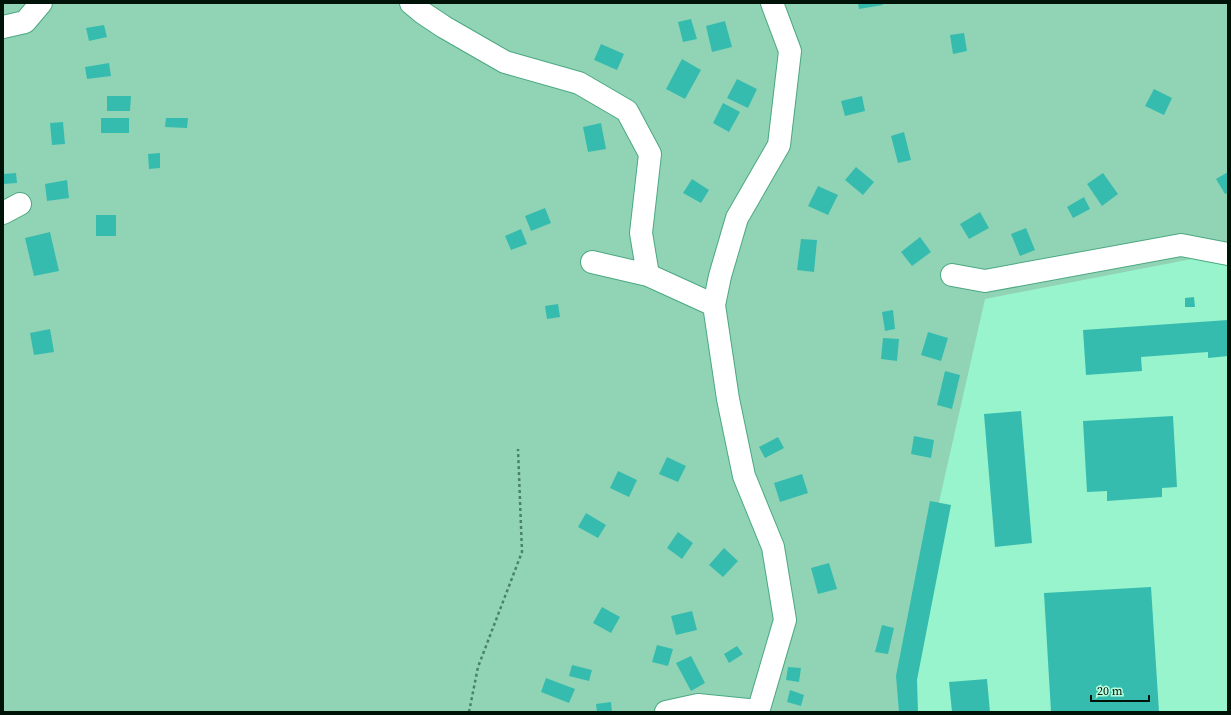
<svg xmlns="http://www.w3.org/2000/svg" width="1231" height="715" font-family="'Source Serif 4',serif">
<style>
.green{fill:#91d4b5}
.building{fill:#36bcae}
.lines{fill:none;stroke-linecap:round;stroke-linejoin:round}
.minor-casing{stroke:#4ba882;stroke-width:24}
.path{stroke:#4a8168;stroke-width:2.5;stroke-dasharray:3 3;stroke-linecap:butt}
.minor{stroke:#fff;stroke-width:22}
</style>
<rect width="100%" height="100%" fill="#98f4cc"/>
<path class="green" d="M3 3H1228V252L985 299 903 661 907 712H3Z"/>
<path class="building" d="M858 3H882L883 5 859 9Z
M691 19 697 39 683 42 678 22Z
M725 21 732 47 712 52 706 26Z
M104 25 107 37 89 41 86 28Z
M964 33 967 51 953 54 950 35Z
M601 44 624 54 617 70 594 60Z
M682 59 701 70 685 99 666 89Z
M109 63 111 76 87 79 85 67Z
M737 79 757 89 748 108 727 98Z
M1154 89 1172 98 1164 115 1145 106Z
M107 96H131L130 111H107Z
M862 96 865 111 845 116 841 101Z
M723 103 740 112 729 132 713 123Z
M101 118H129V133H101Z
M166 118H188L187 128 165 127Z
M63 122 65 144 52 145 50 123Z
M601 123 606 149 588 152 583 127Z
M904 132 911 160 898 163 891 136Z
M160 153V168L149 169 148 154Z
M856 167 874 182 863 195 845 180Z
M1228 172V193L1225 194 1216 179Z
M16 173 17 183 3 184V174Z
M1103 173 1118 194 1102 206 1087 184Z
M692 179 709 190 701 203 683 193Z
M67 180 69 198 47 201 45 184Z
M818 186 838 195 828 215 808 206Z
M1084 197 1090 209 1073 218 1067 207Z
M545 208 551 223 531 231 525 216Z
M980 212 989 228 969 239 960 224Z
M96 215H116V236H96Z
M1026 228 1035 250 1020 256 1011 234Z
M521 229 527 244 511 250 505 236Z
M50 232 59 271 34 276 25 238Z
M920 237 931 252 912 266 901 252Z
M801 239 817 240 814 272 797 270Z
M1194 297 1195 307H1185V298Z
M558 304 560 317 547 319 545 306Z
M893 310 895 329 885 331 882 312Z
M1228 320V356L1208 358V352L1141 357 1142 371 1086 375 1083 330Z
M50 329 54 352 34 355 30 333Z
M928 332 948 338 941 361 921 355Z
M883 338 899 339 897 361 881 359Z
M945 371 960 375 952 409 937 405Z
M1021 411 1032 543 995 547 984 414Z
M1173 416 1177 487 1162 488V497L1107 501V491L1087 492 1083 421Z
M914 436 934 440 931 458 911 454Z
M778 437 784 448 765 458 759 447Z
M667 457 686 466 678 482 659 474Z
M618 471 637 480 629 497 610 488Z
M802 474 808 493 780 502 774 483Z
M930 501 951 505 917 680 918 712H899L896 676Z
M586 513 606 525 598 538 578 527Z
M678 532 693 543 682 559 667 548Z
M724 548 738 561 723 577 709 565Z
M829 563 837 589 818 594 811 568Z
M1151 587 1159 712H1051L1044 593Z
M602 607 620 617 611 633 593 623Z
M692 611 697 630 676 635 671 616Z
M882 625 894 628 888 654 875 652Z
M657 645 673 649 668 666 652 662Z
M737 646 743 654 729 663 724 654Z
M691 656 705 683 691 691 676 663Z
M572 665 592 670 589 681 569 676Z
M788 667 801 668 799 682 786 680Z
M546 678 575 689 569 703 541 692Z
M987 679 990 712H952L949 682Z
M790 690 804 695 801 706 787 702Z
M611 702 612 712H597L596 704Z"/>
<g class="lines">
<g class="minor-casing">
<path id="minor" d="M411 3 423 13 444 27 505 62 579 83 627 111 650 154 641 233 648 275
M3 27 25 22 41 3
M3 213 20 204
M592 262 648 275 714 305
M952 275 985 281 1181 245 1228 254
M666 712 698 705 758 711
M758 712 785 620 773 547 744 476 728 399 714 305 720 276 737 218 779 145 790 51 772 3"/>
</g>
<path class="path" d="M469 712 478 667 522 552 518 449"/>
<use href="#minor" class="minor"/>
</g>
<rect width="1231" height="715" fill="none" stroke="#001309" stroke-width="8"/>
<path d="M1091 695v6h58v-6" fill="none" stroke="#001309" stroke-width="2"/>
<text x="1097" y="695" font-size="12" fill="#001309" stroke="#b6fedd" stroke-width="3" paint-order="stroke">20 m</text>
</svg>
